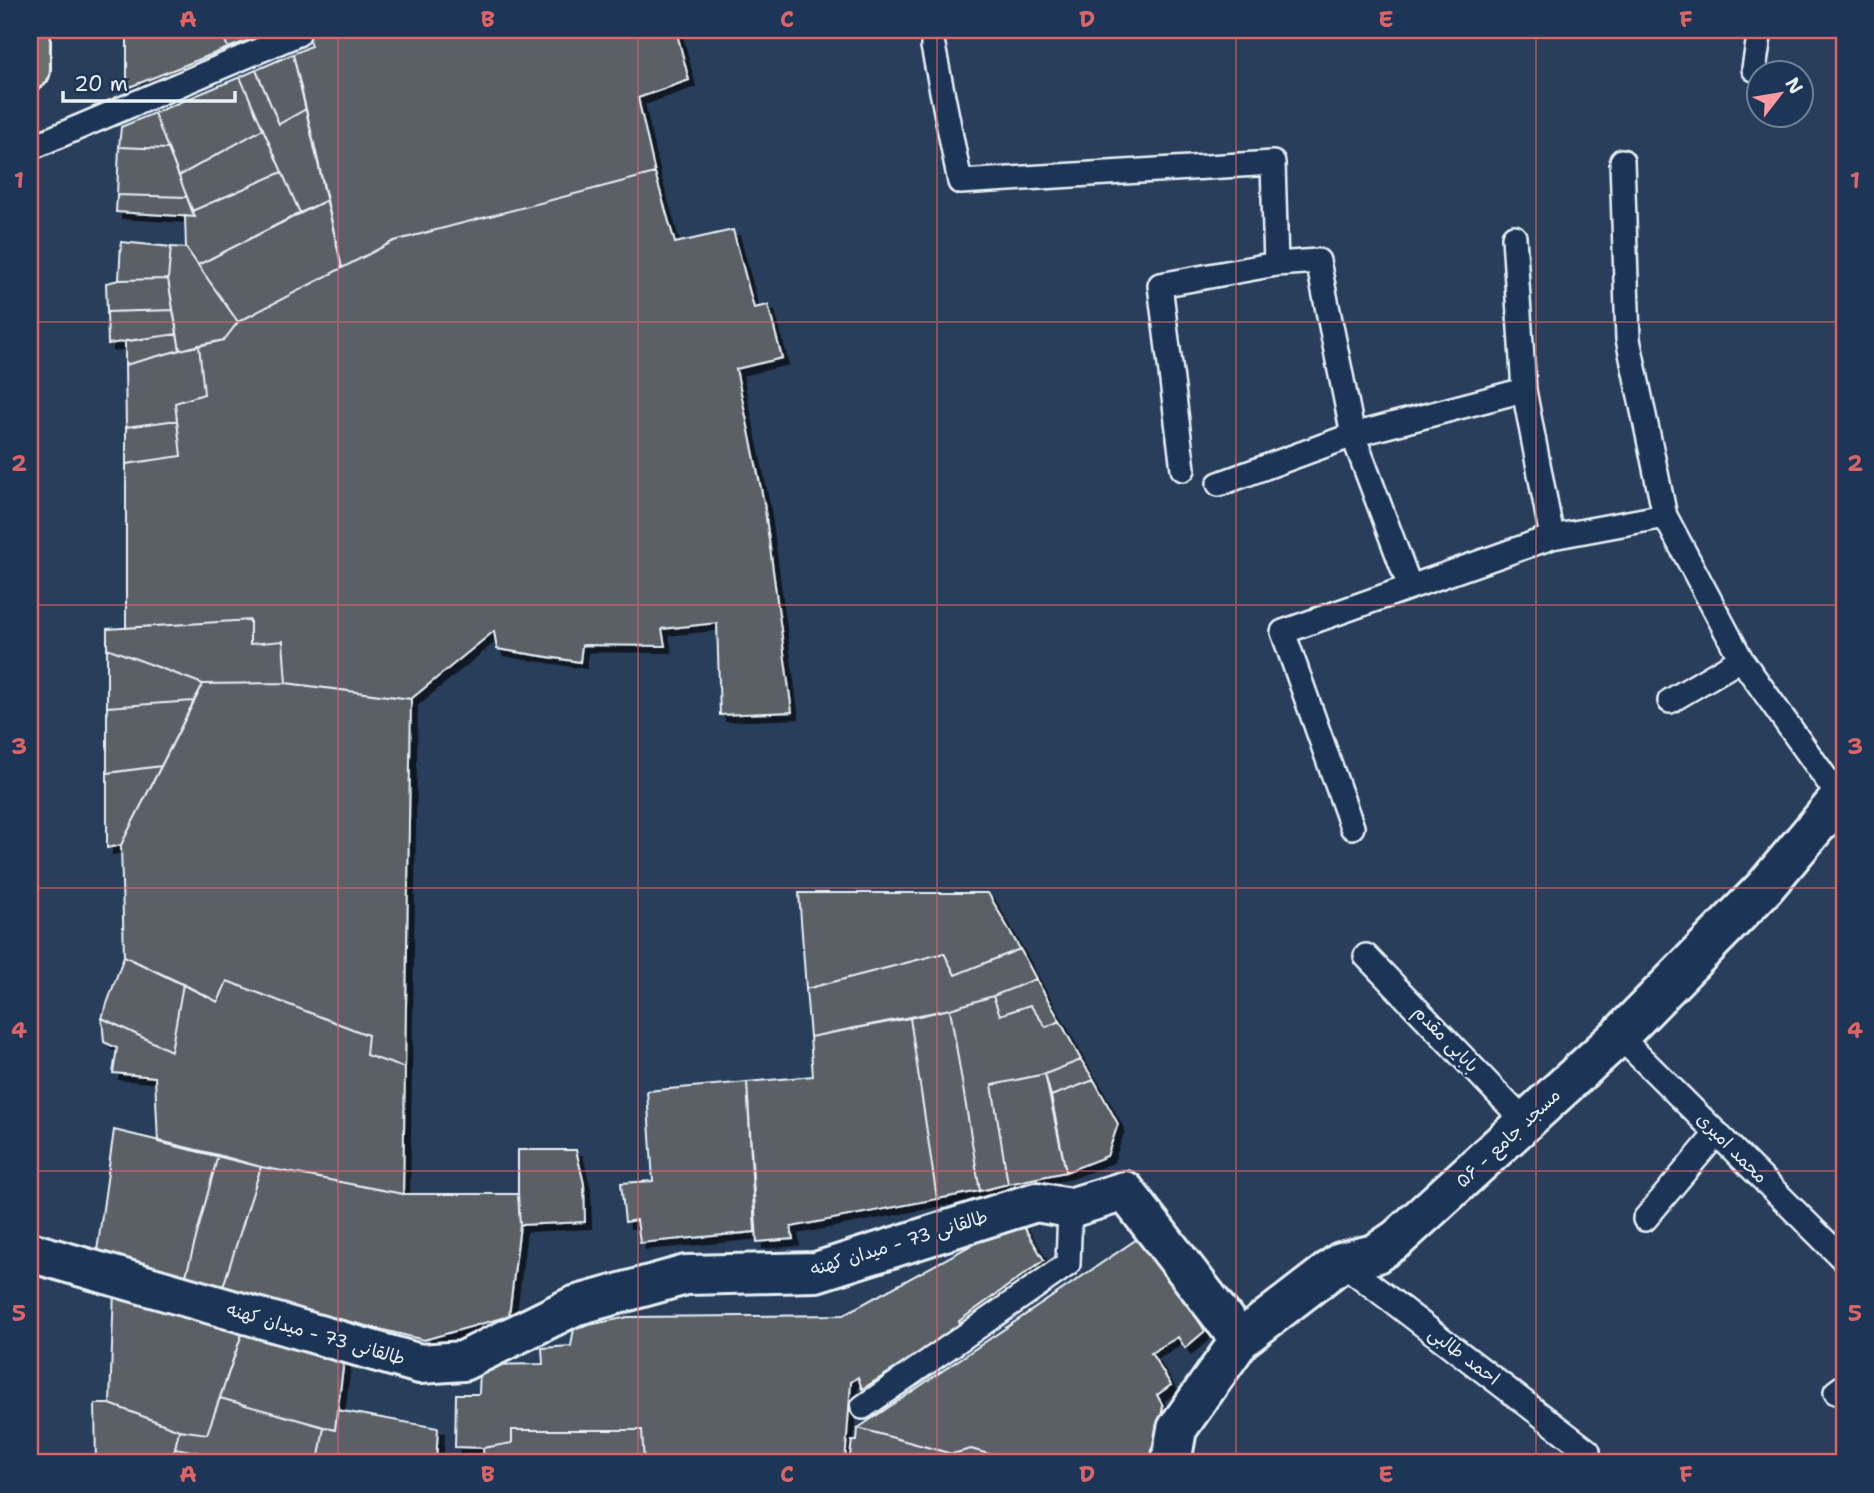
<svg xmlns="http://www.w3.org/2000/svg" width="1874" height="1493" font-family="'Shantell Sans','Playpen Sans Arabic',sans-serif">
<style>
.building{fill:#5a6066;stroke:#e8f1f8;stroke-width:2;filter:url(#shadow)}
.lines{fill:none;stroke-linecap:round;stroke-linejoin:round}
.lane-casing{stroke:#e8f1f8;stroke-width:28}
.street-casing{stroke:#e8f1f8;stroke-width:44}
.primary-casing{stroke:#e8f1f8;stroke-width:44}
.lane{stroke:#1d3557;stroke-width:23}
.street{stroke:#1d3557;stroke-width:38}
.primary{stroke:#6b706d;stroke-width:38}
.grid{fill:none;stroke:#db6466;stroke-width:2;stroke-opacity:0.55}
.labels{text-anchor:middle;stroke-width:5;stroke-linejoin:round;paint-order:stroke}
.street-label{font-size:18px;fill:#e8f1f8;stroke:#1d3557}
.neatline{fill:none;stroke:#db6466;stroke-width:2.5}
.grid-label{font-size:23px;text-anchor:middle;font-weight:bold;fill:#db6466}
</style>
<defs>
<filter id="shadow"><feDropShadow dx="6" dy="6" stdDeviation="0" flood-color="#0009"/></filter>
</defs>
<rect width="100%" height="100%" fill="#293e5a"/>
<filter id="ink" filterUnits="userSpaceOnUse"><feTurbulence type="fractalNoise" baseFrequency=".0143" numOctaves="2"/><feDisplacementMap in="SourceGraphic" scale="14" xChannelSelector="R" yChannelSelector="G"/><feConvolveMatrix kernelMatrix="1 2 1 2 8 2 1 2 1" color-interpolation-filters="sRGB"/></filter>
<g filter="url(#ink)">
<path class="building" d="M127 30H221L228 48 127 88Z
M221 30H275L228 48Z
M306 30H676L689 80 638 98 655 173 394 241 342 268 293 54 311 46Z
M293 54 306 109 279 124 256 70Z
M256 70 279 124 306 109 327 200 300 213 240 77Z
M240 77 263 129 179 176 154 113Z
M154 113 168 149 119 147 121 127Z
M263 129 282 172 192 211 179 176Z
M119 147 168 149 187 197 117 195Z
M282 172 300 213 198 265 186 248 185 216 195 217 192 211Z
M655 173 675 243 733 230 754 308 768 305 782 358 736 369 764 503 792 712 720 715 717 623 662 629 665 646 582 645 580 662 497 649 494 631 411 699 286 683 283 641 250 644V620L126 628V464L181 456 175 403 204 394 199 345 224 340 238 322 394 241Z
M117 195 187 197 195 217 116 212Z
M327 200 342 268 238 322 198 265Z
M121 242 171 247 168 279 119 280Z
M171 247 186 248 238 322 224 340 180 350 168 279Z
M168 279 173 310 107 312 106 283 119 280Z
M173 310 177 334 108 344 107 312Z
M177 334 180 350 125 365V341Z
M199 345 204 394 175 403 177 420 126 427 125 365Z
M177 420 181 456 126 464V427Z
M250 620V644L283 641 286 683 203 684 107 648V629Z
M107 648 203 684 194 701 107 707Z
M286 683 411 699 405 1068 366 1055 368 1035 227 981 218 1002 124 956 121 845 203 684Z
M194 701 161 766 107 773V707Z
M161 766 121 845 107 848V773Z
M799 893H988L1020 949 955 975 944 953 806 989Z
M1020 949 1036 979 993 996 950 1009 810 1037 806 989 944 953 955 975Z
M124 956 183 984 171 1051 102 1018Z
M1036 979 1060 1021 1046 1027 1030 1005 1000 1015 993 996Z
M227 981 368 1035 366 1055 405 1068 403 1194 261 1167 158 1142 155 1077 113 1073 117 1048 104 1042 102 1018 171 1051 183 984 218 1002Z
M993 996 1000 1015 1030 1005 1046 1027 1060 1021 1081 1060 1045 1074 992 1085 1008 1184 980 1191 950 1009Z
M950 1009 980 1191 937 1199 910 1018Z
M910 1018 937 1199 791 1227 793 1239 757 1242 747 1082 813 1076 810 1037Z
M1081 1060 1094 1080 1051 1096 1045 1074Z
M1045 1074 1066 1172 1008 1184 992 1085Z
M1094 1080 1118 1124 1107 1156 1066 1172 1051 1096Z
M747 1082 755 1232 640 1243 637 1220 625 1222 621 1183 653 1181 647 1091Z
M114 1130 218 1155 184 1283 97 1251Z
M518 1150H576L584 1184 585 1222 520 1225 518 1194Z
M218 1155 261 1167 222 1290 184 1283Z
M261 1167 403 1194H518L520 1225 509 1316 424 1340 222 1290Z
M1019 1219 1044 1260 959 1321 962 1327 862 1389 858 1377 851 1382 845 1463H644L642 1430H512V1443L483 1448 455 1447 456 1394H479L480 1365 543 1364 542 1348 571 1346 574 1328 628 1317 843 1315Z
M1146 1233 1205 1331 1185 1348 1178 1337 1151 1353 1171 1385 1157 1395 1163 1406 1153 1463H1020L971 1449 952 1454 858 1428Z
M114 1289 242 1321V1334L207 1434 179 1430 110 1404Z
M242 1334 345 1353 335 1430 220 1398Z
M220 1398 324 1427 318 1463H251L175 1448 179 1430 207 1434Z
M95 1404H110L179 1430 172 1463H96Z
M337 1410 438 1428 436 1463H318L324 1427 335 1430Z
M858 1428 952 1454 949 1463H849L852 1441H857Z
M512 1430H642L644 1463H484L483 1448 512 1443Z
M175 1448 234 1460V1463H172Z
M971 1449 1020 1463H949L952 1454Z"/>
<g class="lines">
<g class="lane-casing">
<path id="lane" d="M933 46 960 182 1273 163 1276 264
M1754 69 1760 30
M30 148 298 34
M1622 161 1628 339 1665 516 1741 659 1840 798
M1514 237 1524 390 1552 537
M1183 469 1160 285 1276 264 1318 261 1353 435 1410 587
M1219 484 1353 435 1524 390
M1670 701 1741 659
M1352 827 1283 632 1552 537 1665 516
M1366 956 1525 1122
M1619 1036 1844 1260
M1645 1219 1717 1133
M1341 1262 1588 1451
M1836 1392 1844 1386
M863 1407 1068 1264 1070 1208"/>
</g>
<g class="street-casing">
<path id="street" d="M30 1252 420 1364 463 1361 574 1306 686 1275 816 1272 1036 1202 1070 1208 1125 1191 1240 1340
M1171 1463 1177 1429 1240 1340 1341 1262 1375 1254 1397 1239 1619 1036 1764 888 1844 793"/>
</g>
<g class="primary-casing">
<path id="primary" d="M30 70V30"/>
</g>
<use href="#lane" class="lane"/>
<use href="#street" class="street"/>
<use href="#primary" class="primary"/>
</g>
</g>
<path class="grid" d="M338 30V1463M638 30V1463M937 30V1463M1236 30V1463M1536 30V1463M30 322H1844M30 605H1844M30 888H1844M30 1171H1844"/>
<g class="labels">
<g class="street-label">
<text transform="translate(1446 1039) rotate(46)" y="6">بابایی مقدم</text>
<text transform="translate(1508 1138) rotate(-43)" y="6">۵۶ - مسجد جامع</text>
<text transform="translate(1732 1148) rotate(45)" y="6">محمد امیری</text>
<text transform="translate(899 1243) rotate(-17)" y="6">طالقانی 73 - میدان کهنه</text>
<text transform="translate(316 1334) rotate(16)" y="6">طالقانی 73 - میدان کهنه</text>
<text transform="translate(1464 1356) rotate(37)" y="6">احمد طالبی</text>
</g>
</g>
<rect width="1874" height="1493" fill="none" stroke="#1d3557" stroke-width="77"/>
<g transform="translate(1780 94) rotate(59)"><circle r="33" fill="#1d3557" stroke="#6e8097" stroke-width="2"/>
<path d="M0-5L12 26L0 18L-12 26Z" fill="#ff9aa2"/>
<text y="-10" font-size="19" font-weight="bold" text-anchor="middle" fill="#e8f1f8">N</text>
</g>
<path d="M63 91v10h172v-10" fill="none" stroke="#e8f1f8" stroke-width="3.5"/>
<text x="74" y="91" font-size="21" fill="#e8f1f8" stroke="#1d3557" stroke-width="5" paint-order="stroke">20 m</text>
<rect x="38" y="38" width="1798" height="1416" class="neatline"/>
<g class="grid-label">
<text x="188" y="27">A</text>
<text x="488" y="27">B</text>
<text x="787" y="27">C</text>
<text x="1087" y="27">D</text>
<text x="1386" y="27">E</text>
<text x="1686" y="27">F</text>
<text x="19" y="188">1</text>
<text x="1855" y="188">1</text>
<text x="19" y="471">2</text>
<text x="1855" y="471">2</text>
<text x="19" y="754">3</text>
<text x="1855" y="754">3</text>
<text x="19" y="1038">4</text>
<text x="1855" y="1038">4</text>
<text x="19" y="1321">5</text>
<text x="1855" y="1321">5</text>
<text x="188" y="1482">A</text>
<text x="488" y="1482">B</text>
<text x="787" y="1482">C</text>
<text x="1087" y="1482">D</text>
<text x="1386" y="1482">E</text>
<text x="1686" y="1482">F</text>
</g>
</svg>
